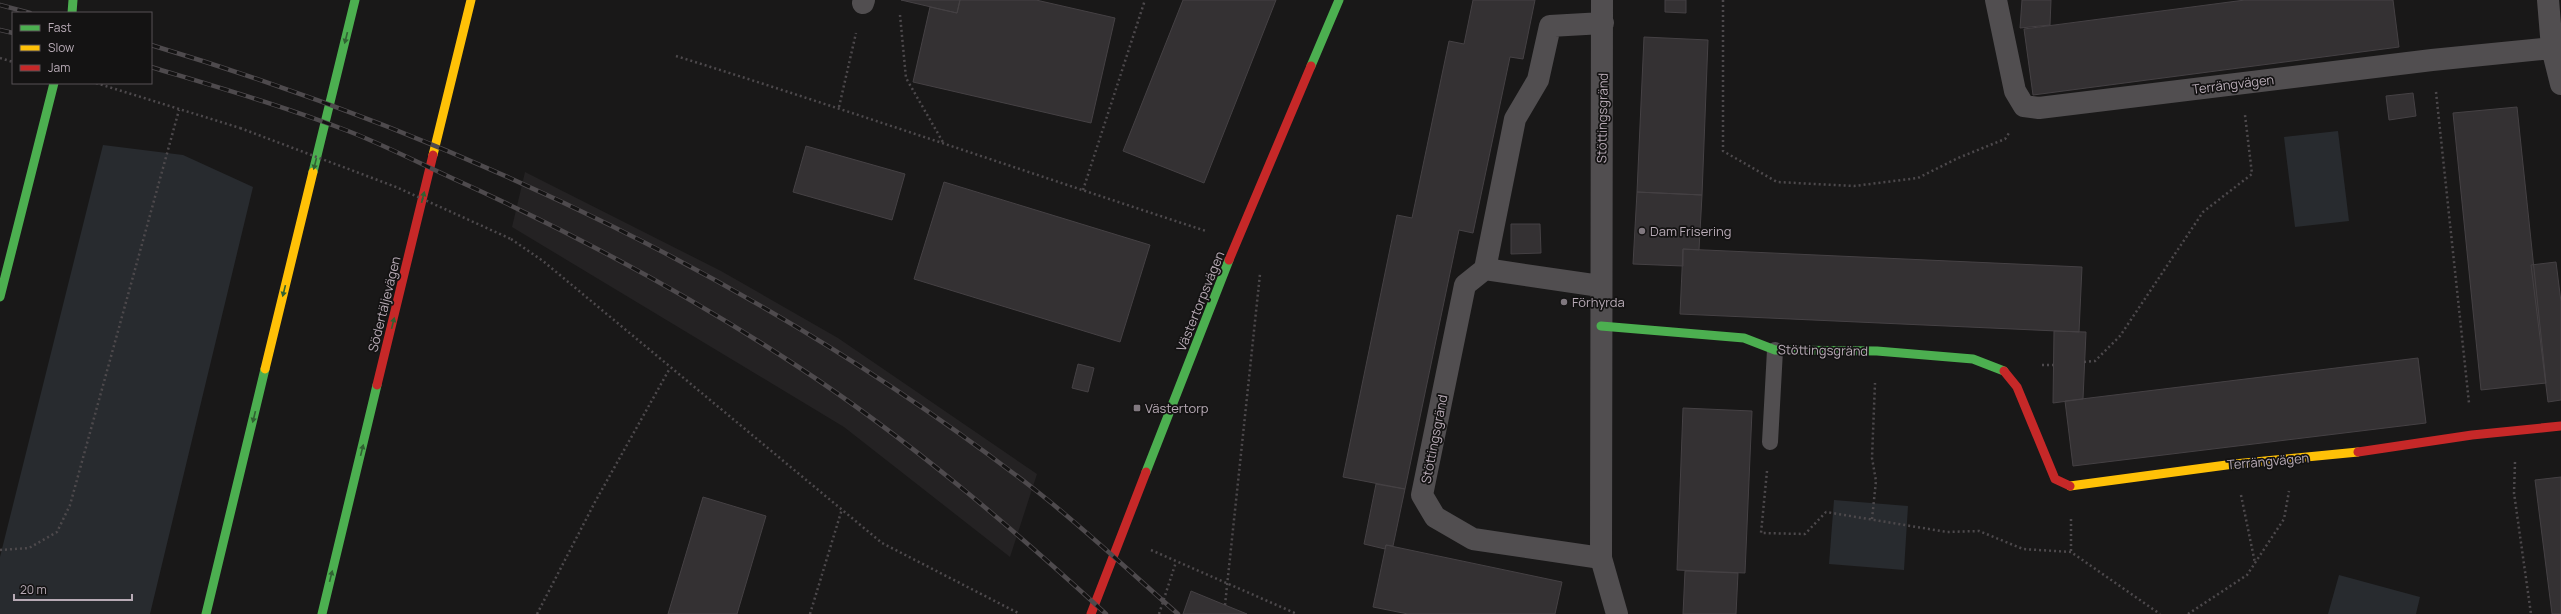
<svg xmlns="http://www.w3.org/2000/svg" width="2561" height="614" font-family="Manrope,sans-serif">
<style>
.built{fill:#242223}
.green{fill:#282b2f}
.building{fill:#343133;stroke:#454144}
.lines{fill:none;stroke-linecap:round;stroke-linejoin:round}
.path{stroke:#4d494c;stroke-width:2.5;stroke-dasharray:2 3;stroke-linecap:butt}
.lane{stroke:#514e50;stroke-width:16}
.street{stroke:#514e50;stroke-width:22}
.fast{stroke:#4caf50;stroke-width:9}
.slow{stroke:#ffc107;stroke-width:9}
.jam{stroke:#c62828;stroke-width:9}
.rail-casing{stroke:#4e4a4d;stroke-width:4.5}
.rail{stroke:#141313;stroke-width:3;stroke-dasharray:9;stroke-linecap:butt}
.path-bridge{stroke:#4d494c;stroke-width:2.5;stroke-dasharray:2 3;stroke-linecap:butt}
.oneway{fill:#306132}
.poi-dot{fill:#80787f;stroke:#141313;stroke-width:1.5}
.labels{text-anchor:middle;stroke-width:3.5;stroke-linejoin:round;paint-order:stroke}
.street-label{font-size:13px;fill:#b8abb6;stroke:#141313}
.poi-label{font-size:13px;fill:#b8abb6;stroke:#141313;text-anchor:start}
</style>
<rect width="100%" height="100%" fill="#191818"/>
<path class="built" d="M525 172 721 271 838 338 1037 474 1010 557 844 427 512 227Z"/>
<path class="green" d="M2338 131 2349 221 2295 227 2284 137Z
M103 145 183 155 253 187 150 614H0V557Z
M1834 500 1908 506 1904 570 1829 564Z
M2339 575 2420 597 2416 614H2328Z"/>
<path class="building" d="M901 0H960L957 13Z
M960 0H1036L1115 18 1091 123 913 82 930 7 957 13Z
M1183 0H1276L1204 183 1123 151Z
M1473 0H1535L1523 59 1510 57 1473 233 1459 230 1405 489 1343 477 1397 215 1412 218 1449 41 1464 44Z
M1665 0H1686V13L1665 12Z
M2022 0H2051L2050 25 2020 28Z
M2245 0H2393L2399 47 2033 95 2024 29Z
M1644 37 1708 40 1702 195 1637 192Z
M2413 93 2416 116 2389 120 2386 96Z
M2517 107 2546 383 2481 390 2453 113Z
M806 146 905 174 892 220 793 192Z
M944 182 1150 245 1120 342 914 279Z
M1637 192 1702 195 1699 250 1683 249V266L1633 264Z
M1511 224H1540L1541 253 1511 254Z
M1683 249 2082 267 2079 332 1680 314Z
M2556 262 2561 302V400L2548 402 2531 265Z
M2054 331 2086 332 2083 399 2053 403Z
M2418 358 2426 423 2073 466 2065 401Z
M1078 364 1094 368 1088 392 1072 388Z
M1683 408 1752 411 1745 573 1677 570Z
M2561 477V614H2552L2535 480Z
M1376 484 1405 489 1393 546 1386 545 1385 549 1364 544Z
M703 497 766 516 737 614H668Z
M1386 545 1562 582 1555 614H1408L1373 607Z
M1685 571 1738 573 1736 614H1683Z
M1191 591 1225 605 1247 614H1183Z"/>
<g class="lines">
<path class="path" d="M1723 0V151L1777 182 1854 186 1918 178 1958 158 2005 139 2009 133
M900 15 906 78 944 144
M676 56C854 112 1029 173 1206 231
M0 58 13 62
M96 83 240 128
M2436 92 2469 403
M839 107 856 33
M1083 190 1145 0
M511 239 543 261 882 543 1020 614
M2084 362 2095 361 2120 336 2203 212 2252 174 2245 115
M2042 365H2053
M2515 462 2514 493 2531 614
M1767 471 1761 533 1805 534 1826 512 1947 532 1979 531 2023 549 2071 552 2160 614
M2241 495 2255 563
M1872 519 1876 481 1872 458 1875 383
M2071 519V552
M0 550 29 548 57 532 70 505 179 110
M1151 550 1297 614
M1225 605 1260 274
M537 614 595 502 670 368
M810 614 842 509
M1159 614 1176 562
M2188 614 2247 575 2284 519 2289 491"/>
<path class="lane" d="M1770 442 1775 350"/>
<path class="street" d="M1602 0 1601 558 1617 614
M1996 0 2015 91 2024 106 2039 108 2432 60 2552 48
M2548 0 2552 48 2561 84
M863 3 864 0
M1485 269 1515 119 1538 80 1550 26 1603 23
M1600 286 1485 269 1465 285 1422 495 1435 517 1473 539 1601 558"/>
<path class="fast" d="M72 13 73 0
M1311 66 1339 0
M313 172 355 0
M0 297 54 83
M1601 326 1744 338 1775 350 1877 351 1973 359 2004 371
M1146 472 1229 260
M206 614 265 369
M322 614 377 385"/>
<path class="slow" d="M433 155 471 0
M265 369 313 172
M2070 486 2234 464 2358 452"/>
<path class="jam" d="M1229 260 1311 66
M2004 371 2017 387 2055 479 2070 486
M377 385 433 155
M2358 452 2472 435 2561 426
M1091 614 1146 472"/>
<g class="rail-casing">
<path id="rail" d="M0 5 30 13
M0 30 13 33
M151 45C467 140 772 286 1034 489 1084 528 1130 572 1178 614
M151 67C217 87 283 106 348 131 384 145 419 163 454 179 573 233 689 295 797 366 908 439 1009 525 1106 614"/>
</g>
<use href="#rail" class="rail"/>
<path class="path-bridge" d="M240 128 396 187 511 239"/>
</g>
<defs><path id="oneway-solid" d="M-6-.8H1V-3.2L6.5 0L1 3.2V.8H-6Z"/></defs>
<g class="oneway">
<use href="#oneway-solid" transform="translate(346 38) rotate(104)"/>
<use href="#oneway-solid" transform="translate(315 164) rotate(104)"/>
<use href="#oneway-solid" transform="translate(423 197) rotate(-76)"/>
<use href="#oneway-solid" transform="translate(284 291) rotate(104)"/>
<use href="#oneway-solid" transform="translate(393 323) rotate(-76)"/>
<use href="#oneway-solid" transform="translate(254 417) rotate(104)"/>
<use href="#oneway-solid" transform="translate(362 450) rotate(-76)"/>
<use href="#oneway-solid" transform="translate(331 576) rotate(-76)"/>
</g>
<g class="poi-dot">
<circle cx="1642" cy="231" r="4"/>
<circle cx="1564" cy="302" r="4"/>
<rect x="1133" y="404" width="8" height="8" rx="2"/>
</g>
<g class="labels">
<g class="street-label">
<text transform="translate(2233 84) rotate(-7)" y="5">Terrängvägen</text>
<text transform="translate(1602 118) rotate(-89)" y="5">Stöttingsgränd</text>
<text transform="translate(1200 301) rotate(-68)" y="5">Västertorpsvägen</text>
<text transform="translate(384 304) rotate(-76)" y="5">Södertäljevägen</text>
<text transform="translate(1823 350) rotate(1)" y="5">Stöttingsgränd</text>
<text transform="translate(1434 439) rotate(-79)" y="5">Stöttingsgränd</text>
<text transform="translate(2268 461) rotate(-5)" y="5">Terrängvägen</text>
</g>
<g class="poi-label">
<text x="1650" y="236">Dam Frisering</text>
<text x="1572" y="307">Förhyrda</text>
<text x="1145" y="413">Västertorp</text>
</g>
</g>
<rect x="12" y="12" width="140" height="72" fill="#141313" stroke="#565054"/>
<rect x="20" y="25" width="20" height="6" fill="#4caf50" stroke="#565054"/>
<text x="48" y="32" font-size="12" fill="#b8abb6">Fast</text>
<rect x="20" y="45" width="20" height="6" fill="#ffc107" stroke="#565054"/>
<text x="48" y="52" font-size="12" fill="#b8abb6">Slow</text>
<rect x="20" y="65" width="20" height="6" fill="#c62828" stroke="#565054"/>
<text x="48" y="72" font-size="12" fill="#b8abb6">Jam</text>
<path d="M14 594v6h118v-6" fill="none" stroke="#b8abb6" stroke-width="2"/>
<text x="20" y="594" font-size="12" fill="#b8abb6" stroke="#141313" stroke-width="3" paint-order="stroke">20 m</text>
</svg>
